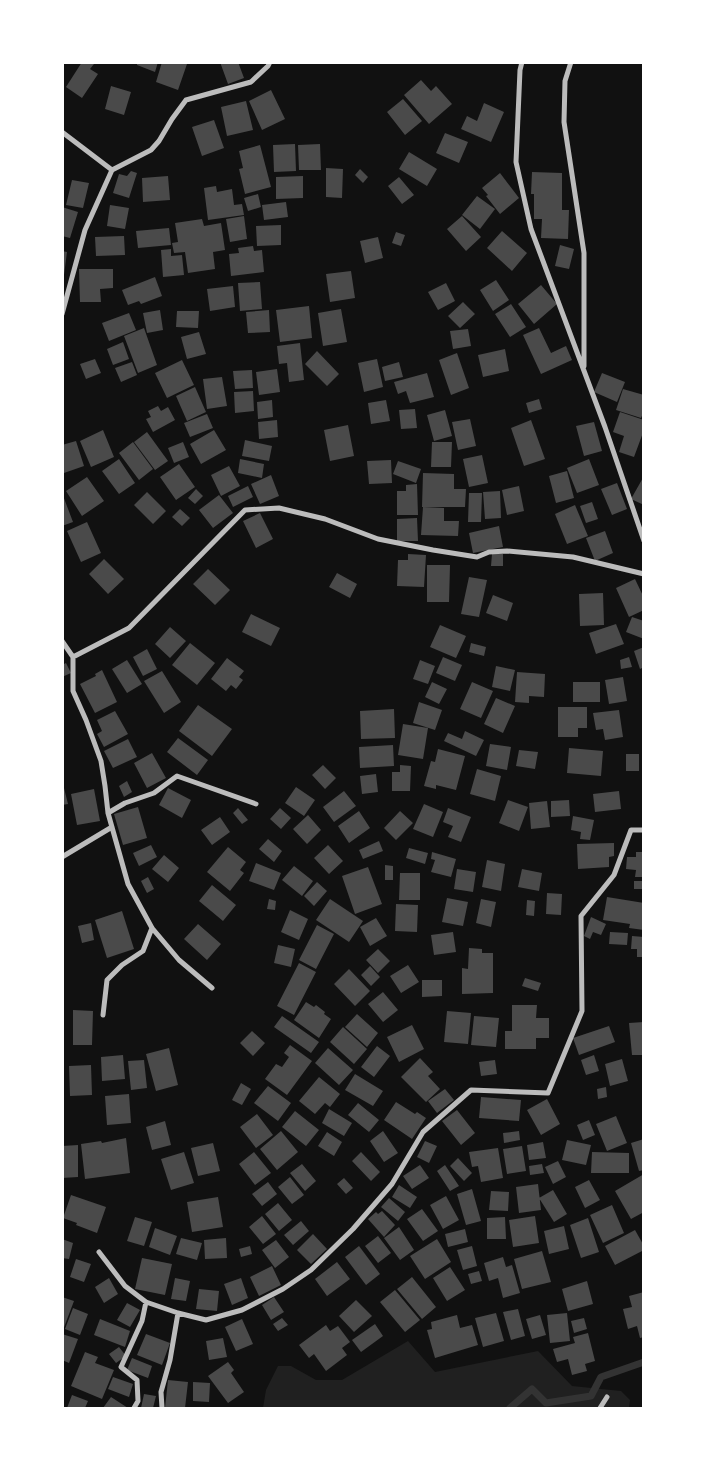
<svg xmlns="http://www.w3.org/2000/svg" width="706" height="1471" font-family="'Archivo Narrow',sans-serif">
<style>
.green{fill:#202020}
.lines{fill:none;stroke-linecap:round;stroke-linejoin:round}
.stream{stroke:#333;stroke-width:7}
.building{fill:#4a4a4a}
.minor{stroke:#bcbcbc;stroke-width:5}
</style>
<rect width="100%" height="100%" fill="#111"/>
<path class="green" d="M408 1341 435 1372 538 1351 572 1386 621 1391 630 1400 629 1408H263L266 1390 278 1366H291L316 1380H342Z"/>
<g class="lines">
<path class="stream" d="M510 1408 532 1389 546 1403 591 1396 601 1377 644 1362"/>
</g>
<path class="building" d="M82 62H92L94 64 90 69 98 74 82 98 66 87Z
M137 62H158L155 72 137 65Z
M162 62H182L187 64 178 90 156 82Z
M220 62H238L244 78 228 84Z
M421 80 431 91 436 86 452 104 429 124 404 95Z
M111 86 131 92 124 115 105 109Z
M271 90 285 119 262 130 249 101Z
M403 99 422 121 405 135 387 112Z
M246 101 253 130 227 136 221 107Z
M484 103 504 112 491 142 461 129 467 116 477 121Z
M214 120 224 148 202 156 192 127Z
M445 133 468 142 459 163 436 153Z
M295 144 296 171 274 172 273 145Z
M320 144 321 170H299L298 145Z
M260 145 271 187 245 194 239 169 243 168 239 151Z
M409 152 437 169 427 186 399 169Z
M326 168 343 169 342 198 326 197Z
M360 169 368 177 363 183 355 175Z
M131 171 137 173 129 198 113 193 119 174 127 176Z
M532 172 562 173V210H569L568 239 541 238 542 219H534V194H531Z
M500 173 519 198 500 214 486 196 488 195 482 188Z
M168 176 170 200 143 202 142 178Z
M303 176V198L276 199V177Z
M399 177 414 195 402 204 388 186Z
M72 180 89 183 83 208 66 205Z
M216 186 217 192 232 189 234 205 242 204 244 215 208 220 204 188Z
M258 194 261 207 248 211 244 198Z
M477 196 495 209 480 229 462 215Z
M286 202 288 217 264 220 262 205Z
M110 205 129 208 125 229 107 226Z
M62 207 78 212 70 238 62 236Z
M244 216 247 239 230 242 226 219Z
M462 216 481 237 466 251 447 229Z
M202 219 204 226 221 223 225 250 213 252 215 269 188 273 185 252 174 253 172 243 178 242 175 223Z
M281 225V245L257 246 256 226Z
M169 228 171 245 138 248 136 231Z
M502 231 527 253 512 271 487 248Z
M396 232 405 235 401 246 392 243Z
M124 236 125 255 96 256 95 237Z
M378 237 383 258 365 263 360 241Z
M560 245 574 249 569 269 555 266Z
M253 246 254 251 262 250 264 272 231 276 229 254 239 253 238 248Z
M171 249V256L182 255 184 275 163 277 161 250Z
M62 251 67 252 64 275H62Z
M79 269H113V288L100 289 101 302H80Z
M351 271 355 298 330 302 326 274Z
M155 277 162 296 141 304 139 301 128 305 122 290Z
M496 280 509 300 493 311 480 290Z
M260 282 262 309 240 311 238 283Z
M446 283 455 301 438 310 428 292Z
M541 285 557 304 534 324 518 304Z
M233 286 235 307 210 311 207 289Z
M463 302 475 314 460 328 448 316Z
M511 304 526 327 510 337 495 314Z
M309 306 312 338 280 342 276 310Z
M341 309 347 342 323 346 318 313Z
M160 310 163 330 147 333 143 313Z
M269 310 270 332 248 333 246 312Z
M177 311H199L198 328 176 327Z
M129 313 136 330 109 341 102 323Z
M144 328 157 365 138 373 124 336Z
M539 328 551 353 566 346 572 360 541 374 523 335Z
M468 329 471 346 453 349 450 331Z
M199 332 206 354 187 359 181 337Z
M123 342 129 359 113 365 107 349Z
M300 343 304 380 289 382 287 363 279 364 277 346Z
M505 349 509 371 483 377 478 355Z
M317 351 339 374 327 386 305 364Z
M457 353 469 388 451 395 439 360Z
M95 359 101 373 86 379 80 364Z
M377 359 383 387 364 392 358 363Z
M182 360 194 385 167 398 155 373Z
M132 362 137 375 121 382 115 368Z
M399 362 403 377 385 381 382 367Z
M277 369 280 392 259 395 256 372Z
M252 370 253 388 235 389 233 371Z
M427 373 434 397 410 403 406 391 398 394 394 382Z
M602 373 625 382 617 402 594 392Z
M222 377 227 406 207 409 203 379Z
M195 387 206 412 187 421 176 396Z
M623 389 644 395V411L641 418 616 410Z
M253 391 254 411 235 413 234 392Z
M539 399 542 409 529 413 526 403Z
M272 400 273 417 258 419 257 402Z
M386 400 390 421 371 424 368 403Z
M158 406 161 411 168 407 175 420 153 432 146 419 151 417 148 411Z
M415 409 417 428 401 429 399 410Z
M445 410 452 436 434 441 427 415Z
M620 412 644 420V430L634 457 619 452 624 436 613 432Z
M207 414 213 428 190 437 184 423Z
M470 419 476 446 458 450 452 422Z
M277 420 278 437 259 439 258 422Z
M531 420 545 459 524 466 511 428Z
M594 422 602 451 584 456 576 426Z
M348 425 354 456 330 461 324 430Z
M103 430 114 457 91 467 80 441Z
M214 430 226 450 201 464 190 444Z
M147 432 168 461 155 470 134 442Z
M245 440 272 446 269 461 242 456Z
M76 441 84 466 64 473 62 468V445Z
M133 442 153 469 139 480 119 453Z
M183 442 189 457 174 463 168 448Z
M432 442H452L451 467H431Z
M482 455 488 483 469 487 463 459Z
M119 459 135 483 119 494 102 471Z
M240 459 264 464 262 478 238 473Z
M589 459 599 485 577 493 567 468Z
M391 460 392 483 369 484 367 461Z
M398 461 421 469 416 483 393 474Z
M179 464 195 487 176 500 160 477Z
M229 466 240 486 221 496 211 475Z
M567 471 574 498 556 503 549 476Z
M423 473 454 474V489H466L465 507H422Z
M271 475 279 496 260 504 251 484Z
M644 476V505L631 499Z
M87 477 104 501 82 516 66 491Z
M617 483 627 509 612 515 601 489Z
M417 484 418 515H397V491H406V485Z
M248 486 253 497 233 507 228 496Z
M519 486 524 511 507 515 502 490Z
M196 489 203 496 195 504 188 498Z
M500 491 501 518 485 519 483 492Z
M147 492 166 511 153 524 134 505Z
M62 493 73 522 62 526Z
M469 493H482L481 522H468Z
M219 495 233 513 213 528 199 510Z
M592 502 598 519 586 523 580 506Z
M575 505 588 536 567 544 555 514Z
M423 507 444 508V521H459L458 536 421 535Z
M180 509 190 518 182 526 172 517Z
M260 513 273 539 256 548 243 521Z
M417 518 418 541H397V519Z
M87 522 101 553 81 562 67 531Z
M499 526 503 547 473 553 469 533Z
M605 531 613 553 595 561 586 538Z
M408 554 426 555 424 587 397 586 398 560H408Z
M492 554H503V566H491Z
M104 559 124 579 108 594 89 574Z
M427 565H450L449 602H427Z
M208 569 230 590 215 605 193 584Z
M337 573 357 584 350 598 329 587Z
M469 577 487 580 479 617 461 614Z
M635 579 644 598V610L629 617 616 588Z
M603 593 604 625 580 626 579 594Z
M493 595 513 603 507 621 486 613Z
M251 614 280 628 271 646 242 632Z
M632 617 644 621V639L626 632Z
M616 624 624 644 596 654 589 633Z
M440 625 466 636 456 658 430 647Z
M170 627 186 641 170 658 155 644Z
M190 643 215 663 197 685 172 665Z
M471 643 486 647 484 656 469 652Z
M644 647V667L640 669 634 651Z
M147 649 157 669 143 676 133 657Z
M443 657 462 665 455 681 436 673Z
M629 657 632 667 621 669 620 660Z
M227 658 244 671 239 677 243 680 236 689 231 685 226 691 211 679Z
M127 660 142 684 127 693 112 669Z
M420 660 435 666 428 684 413 679Z
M66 663 71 673 62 677V665Z
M496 666 515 670 510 691 492 687Z
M102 670 117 702 95 713 80 684 96 676 95 674Z
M162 671 181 702 164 713 144 681Z
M517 672 545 674 544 697 529 696V703L515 702Z
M623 677 627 701 609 704 605 680Z
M432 682 447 689 439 704 425 697Z
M472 682 493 691 481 718 460 709Z
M573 682H600V702H573Z
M496 698 515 706 503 733 484 724Z
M419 702 442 710 435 730 413 723Z
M198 705 232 729 212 756 179 731Z
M558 707H587V728H578V737H558Z
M394 709 395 738 361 739 360 711Z
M619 710 623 737 605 740 603 729 596 730 593 713Z
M115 711 128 734 104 747 97 734 102 731 97 720Z
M403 724 428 728 423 759 398 755Z
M465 731 484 740 476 756 444 741 448 733 462 739Z
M178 738 208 760 197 775 167 752Z
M128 739 137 757 113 768 104 751Z
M490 744 511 747 507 770 486 766Z
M393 745 394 766 360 768 359 747Z
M569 748 603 751 601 776 567 773Z
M438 749 465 756 456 790 436 785V789L424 786 431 761 435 762Z
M519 750 538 752 535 769 516 766Z
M152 753 166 778 147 788 134 763Z
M626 754H639V771H626Z
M323 765 336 778 325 789 312 775Z
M400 765 411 766 410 791H392V772H400Z
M477 769 501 776 495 801 470 794Z
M376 774 378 792 362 794 360 776Z
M62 780 68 804 62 805Z
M127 781 132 792 124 797 119 786Z
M296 787 315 800 304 816 285 803Z
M168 788 191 800 182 818 159 805Z
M94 789 100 821 77 825 71 794Z
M344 791 356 806 334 822 323 807Z
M619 791 621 809 595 812 593 794Z
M508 800 528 807 519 831 499 823Z
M569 800 570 816 551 817V801Z
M547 801 550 827 531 829 529 803Z
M424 804 443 812 433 837 413 829Z
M138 807 147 838 123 845 114 814Z
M238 808 248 820 242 824 233 813Z
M280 808 291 818 281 829 270 819Z
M448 808 471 817 461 842 448 837 453 826 443 822Z
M359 811 370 828 349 843 338 826Z
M400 811 413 823 396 840 384 828Z
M308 815 321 830 307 844 293 829Z
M573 816 594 820 590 840 580 839 581 832 571 830Z
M220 817 230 832 212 845 201 830Z
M268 839 282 851 274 862 259 849Z
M379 841 383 851 363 859 359 850Z
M614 843V856L609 857V867L578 869 577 844Z
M151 845 157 857 139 866 133 853Z
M328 845 343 861 329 874 314 858Z
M228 847 246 862 240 870 244 873 230 891 207 872Z
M409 848 428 853 425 864 406 858Z
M432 852 456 859 451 877 431 872 435 860 431 859Z
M636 852H644V877H635L636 870 626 869 627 857H636Z
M164 855 179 868 168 882 152 869Z
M487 860 505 864 501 891 482 887Z
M256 863 281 873 274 890 249 881Z
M385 865 393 866V880H385Z
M294 866 313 881 302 896 282 880Z
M368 867 382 904 355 914 342 876Z
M457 869 476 872 473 892 454 889Z
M522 869 542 873 539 891 518 887Z
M400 873H420V900H399Z
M148 877 154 889 147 893 141 881Z
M634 881H644V889H634Z
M317 882 327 891 314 906 304 896Z
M212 885 236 905 223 921 199 901Z
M547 893 562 894 561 915 546 914Z
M607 897 644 903V930L629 928 630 924 603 920Z
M447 898 468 902 463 926 442 922Z
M269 899 276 901 275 910 267 909Z
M330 899 363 921 349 942 316 920Z
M481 899 496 902 491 927 476 923Z
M527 900 535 901 534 916 526 915Z
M396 904 418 905 417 932 395 931Z
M290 910 308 919 299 940 281 932Z
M122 911 134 949 107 958 95 920Z
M591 917 606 924 601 935 593 932 590 939 584 936Z
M376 918 387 936 370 946 360 927Z
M91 923 94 940 82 943 78 926Z
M198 924 221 944 207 960 184 939Z
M317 925 334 934 316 969 299 960Z
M453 932 456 952 434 955 431 935Z
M610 932 628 933 627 945 609 944Z
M632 936 644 937V957H637V949H631Z
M278 945 295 949 291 967 274 963Z
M469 948 482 949V953H493V993L462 994V968L468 969Z
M378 949 390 961 378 973 366 960Z
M299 963 316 972 294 1015 277 1006Z
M408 965 419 982 401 993 390 976Z
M370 966 380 977 371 986 361 975Z
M349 969 370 991 355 1006 334 984Z
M525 978 541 983 538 991 522 986Z
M422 980H442V996L422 997Z
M383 992 398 1010 383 1022 368 1004Z
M306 1002 314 1007 316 1005 325 1012 324 1014 331 1019 319 1038 294 1020Z
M512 1005H537L536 1018H549V1038H536V1049H505V1031H512Z
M73 1010 93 1011 92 1045H73Z
M447 1011 471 1013 468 1044 444 1042Z
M357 1014 378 1033 367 1047 345 1027Z
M282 1016 319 1042 311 1053 274 1027Z
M474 1016 499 1018 496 1047 471 1045Z
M644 1022V1055H632L629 1023Z
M412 1025 424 1049 399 1062 387 1037Z
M609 1026 615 1042 579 1055 573 1038Z
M343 1027 367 1049 354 1064 330 1042Z
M252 1031 265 1043 253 1056 240 1043Z
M290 1045 312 1061 287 1095 265 1079 276 1064 282 1067 289 1057 284 1053Z
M377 1046 390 1056 374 1077 361 1067Z
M169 1048 178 1085 156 1091 146 1054Z
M328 1048 353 1070 339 1085 315 1063Z
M123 1055 125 1079 102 1081 101 1057Z
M594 1055 599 1071 586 1075 581 1060Z
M420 1058 433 1072 428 1076 440 1089 426 1102 401 1077Z
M622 1059 628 1081 610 1086 605 1064Z
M144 1060 147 1088 131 1090 128 1061Z
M495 1060 497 1074 481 1076 479 1062Z
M91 1065 92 1095 70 1096 69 1066Z
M355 1074 383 1091 373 1106 345 1090Z
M319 1077 340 1094 330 1107 325 1103 315 1114 299 1101Z
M241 1083 251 1089 242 1105 232 1100Z
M268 1086 291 1103 278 1121 254 1103Z
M606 1087 607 1097 598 1099 597 1089Z
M445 1089 454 1100 437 1113 428 1101Z
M129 1094 131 1123 107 1125 105 1096Z
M481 1097 521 1100 519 1121 479 1118Z
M547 1099 560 1124 541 1135 527 1110Z
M396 1102 415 1114 417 1112 426 1118 412 1139 384 1120Z
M358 1103 379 1120 369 1132 348 1115Z
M329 1109 352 1123 344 1136 322 1123Z
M457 1110 475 1133 461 1145 442 1121Z
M295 1111 319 1130 306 1146 282 1127Z
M257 1114 273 1135 256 1148 240 1127Z
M616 1116 627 1143 607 1151 596 1124Z
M589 1120 595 1135 583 1140 577 1125Z
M165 1121 171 1145 152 1150 146 1127Z
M281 1131 298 1152 277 1170 260 1149Z
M383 1131 398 1153 384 1162 370 1141Z
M519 1131 520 1140 504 1143 503 1133Z
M327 1132 342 1142 334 1156 318 1146Z
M126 1138 130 1173 85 1179 81 1144 101 1141 102 1143Z
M644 1139V1170L639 1171 631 1143Z
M567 1140 591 1145 586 1165 562 1160Z
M425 1141 437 1146 429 1163 417 1157Z
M543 1142 546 1158 529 1160 527 1145Z
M213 1143 220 1171 198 1176 191 1148Z
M78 1145V1177L62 1178V1146Z
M522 1146 526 1171 507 1174 503 1149Z
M498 1148 503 1178 481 1182 478 1166 472 1167 469 1152Z
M184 1152 194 1183 171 1190 161 1159Z
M254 1152 271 1173 255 1185 239 1164Z
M361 1152 380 1172 371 1181 352 1161Z
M592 1152 629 1153V1173H591Z
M458 1158 472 1173 464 1181 450 1166Z
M558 1161 566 1177 553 1184 545 1167Z
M302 1164 316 1181 305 1191 290 1173Z
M542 1164 544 1173 530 1175 529 1166Z
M420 1165 429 1178 412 1189 403 1176Z
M445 1165 459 1186 450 1191 437 1171Z
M644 1174V1212L631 1219 615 1191Z
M290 1177 304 1195 292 1204 278 1187Z
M344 1178 353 1188 346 1194 337 1184Z
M589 1180 600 1200 585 1208 575 1187Z
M268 1182 277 1194 262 1206 252 1194Z
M538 1184 541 1210 519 1213 516 1187Z
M399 1185 417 1197 410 1208 392 1197Z
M472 1189 481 1221 466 1225 457 1194Z
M553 1190 567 1214 554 1222 539 1198Z
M491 1191 509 1192 508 1211 489 1210Z
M71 1195 106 1207 97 1233 76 1225 77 1223 63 1218Z
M446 1196 459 1220 443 1229 430 1205Z
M218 1197 223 1227 192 1232 187 1202Z
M389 1198 405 1212 398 1221 381 1207Z
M278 1203 292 1220 279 1231 265 1214Z
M612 1205 624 1233 603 1243 590 1215Z
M422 1209 438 1231 423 1241 407 1219Z
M382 1211 395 1225 384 1237 368 1219 376 1212 378 1214Z
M262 1216 276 1234 263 1244 249 1227Z
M535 1216 539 1243 513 1247 509 1220Z
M135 1217 152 1222 144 1246 127 1241Z
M505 1217 506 1239H487V1218Z
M588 1218 599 1252 581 1258 570 1225Z
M301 1221 309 1231 293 1245 284 1235Z
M564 1226 569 1249 549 1254 544 1231Z
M399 1227 414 1250 400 1260 384 1238Z
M155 1228 177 1236 170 1255 149 1247Z
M465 1229 468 1242 448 1247 445 1234Z
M635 1230 644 1246V1250L615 1265 605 1246Z
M313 1234 327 1249 311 1264 297 1250Z
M378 1236 391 1253 378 1263 365 1246Z
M181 1238 202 1243 197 1260 176 1254Z
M226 1238 227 1258 205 1259 204 1240Z
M62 1239 73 1243 69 1259 62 1258Z
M437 1239 451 1262 425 1279 410 1256Z
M276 1240 289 1257 275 1268 262 1250Z
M250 1246 252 1254 241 1257 239 1249Z
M359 1246 380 1274 366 1285 345 1257Z
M472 1246 477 1266 463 1270 457 1250Z
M542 1251 551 1282 522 1289 514 1259Z
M503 1257 506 1267 512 1265 520 1293 503 1298 498 1278 489 1281 484 1263Z
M142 1258 172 1264 165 1295 135 1289Z
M76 1259 91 1264 84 1282 70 1277Z
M337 1262 350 1279 327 1296 315 1279Z
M272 1266 281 1285 259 1296 250 1277Z
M450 1267 465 1290 447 1301 433 1278Z
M479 1271 482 1281 471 1284 468 1274Z
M412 1277 436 1307 422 1319 397 1289Z
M109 1278 118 1294 104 1303 95 1287Z
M175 1278 190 1281 186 1301 171 1299Z
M241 1278 248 1298 232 1305 224 1284Z
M587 1281 593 1304 568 1311 562 1289Z
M199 1289 219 1291 217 1311 196 1309Z
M395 1290 420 1320 405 1332 380 1302Z
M644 1292V1337L640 1338 637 1326 628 1329 623 1309 632 1307 629 1296Z
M62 1297 74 1301 63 1330H62Z
M274 1297 284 1312 271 1320 262 1305Z
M356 1300 372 1316 354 1332 339 1316Z
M127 1303 140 1310 130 1327 117 1320Z
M73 1308 88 1314 80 1335 65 1329Z
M518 1309 525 1336 511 1340 503 1312Z
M496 1313 504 1341 483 1347 475 1318Z
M567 1313 570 1341 550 1343 547 1315Z
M457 1315 460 1328 472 1325 478 1345 435 1358 427 1330 432 1329 431 1322Z
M540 1315 546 1335 532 1339 526 1319Z
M282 1318 288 1325 278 1331 273 1324Z
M584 1318 587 1329 574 1333 571 1321Z
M100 1319 130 1331 125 1347 94 1335Z
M242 1319 253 1344 236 1351 225 1327Z
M375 1324 383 1336 361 1352 352 1340Z
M326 1325 330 1331 338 1326 350 1342 342 1348 347 1355 326 1371 314 1354 309 1358 299 1345Z
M588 1333 595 1361 585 1364 587 1371 572 1375 568 1359 557 1362 553 1349 575 1343 573 1337Z
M62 1334 78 1339 69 1363 62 1360Z
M146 1334 170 1343 162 1365 137 1355Z
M223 1338 227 1357 209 1360 206 1341Z
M119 1347 126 1356 116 1363 109 1354Z
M85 1352 98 1357 95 1363 114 1370 102 1399 71 1386Z
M132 1358 152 1366 148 1378 127 1370Z
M228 1362 234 1370 231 1373 244 1392 228 1403 208 1376Z
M113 1377 133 1384 129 1397 108 1389Z
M168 1380 188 1382 185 1408H165Z
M193 1382 210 1383 209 1402 193 1401Z
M144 1394 156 1396 153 1408H141Z
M72 1395 88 1401 85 1408H67Z
M111 1397 128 1408H103Z"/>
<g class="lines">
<path class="minor" d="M522 62 520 70 516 162 531 229 605 427 644 541
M571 62 565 81 564 122 584 253V366
M62 132 112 170
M62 314 85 230 112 170 151 150 159 141 172 119 186 100 251 82 268 66 270 62
M62 641 73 657V691L86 720 101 761 105 786 108 813 128 884 152 928 179 960 212 988
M73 657 129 628 245 510 279 508 325 519 378 539 433 550 477 557 489 552 507 551 573 557 644 574
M108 813 125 803 154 793 177 776 256 804
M62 857 112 827
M103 1015 107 980 122 965 143 951 152 928
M99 1252 125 1286 146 1302 178 1313 206 1320 242 1310 283 1289 311 1270 353 1229 392 1184 423 1132 471 1090 548 1093 582 1011 581 916 614 875 631 830H644
M134 1408 138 1401 137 1380 121 1367 142 1321 146 1302
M162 1408 161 1392 170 1360 178 1313
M600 1408 607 1397"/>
</g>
<rect width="706" height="1471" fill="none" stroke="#ffffff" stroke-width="128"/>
</svg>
